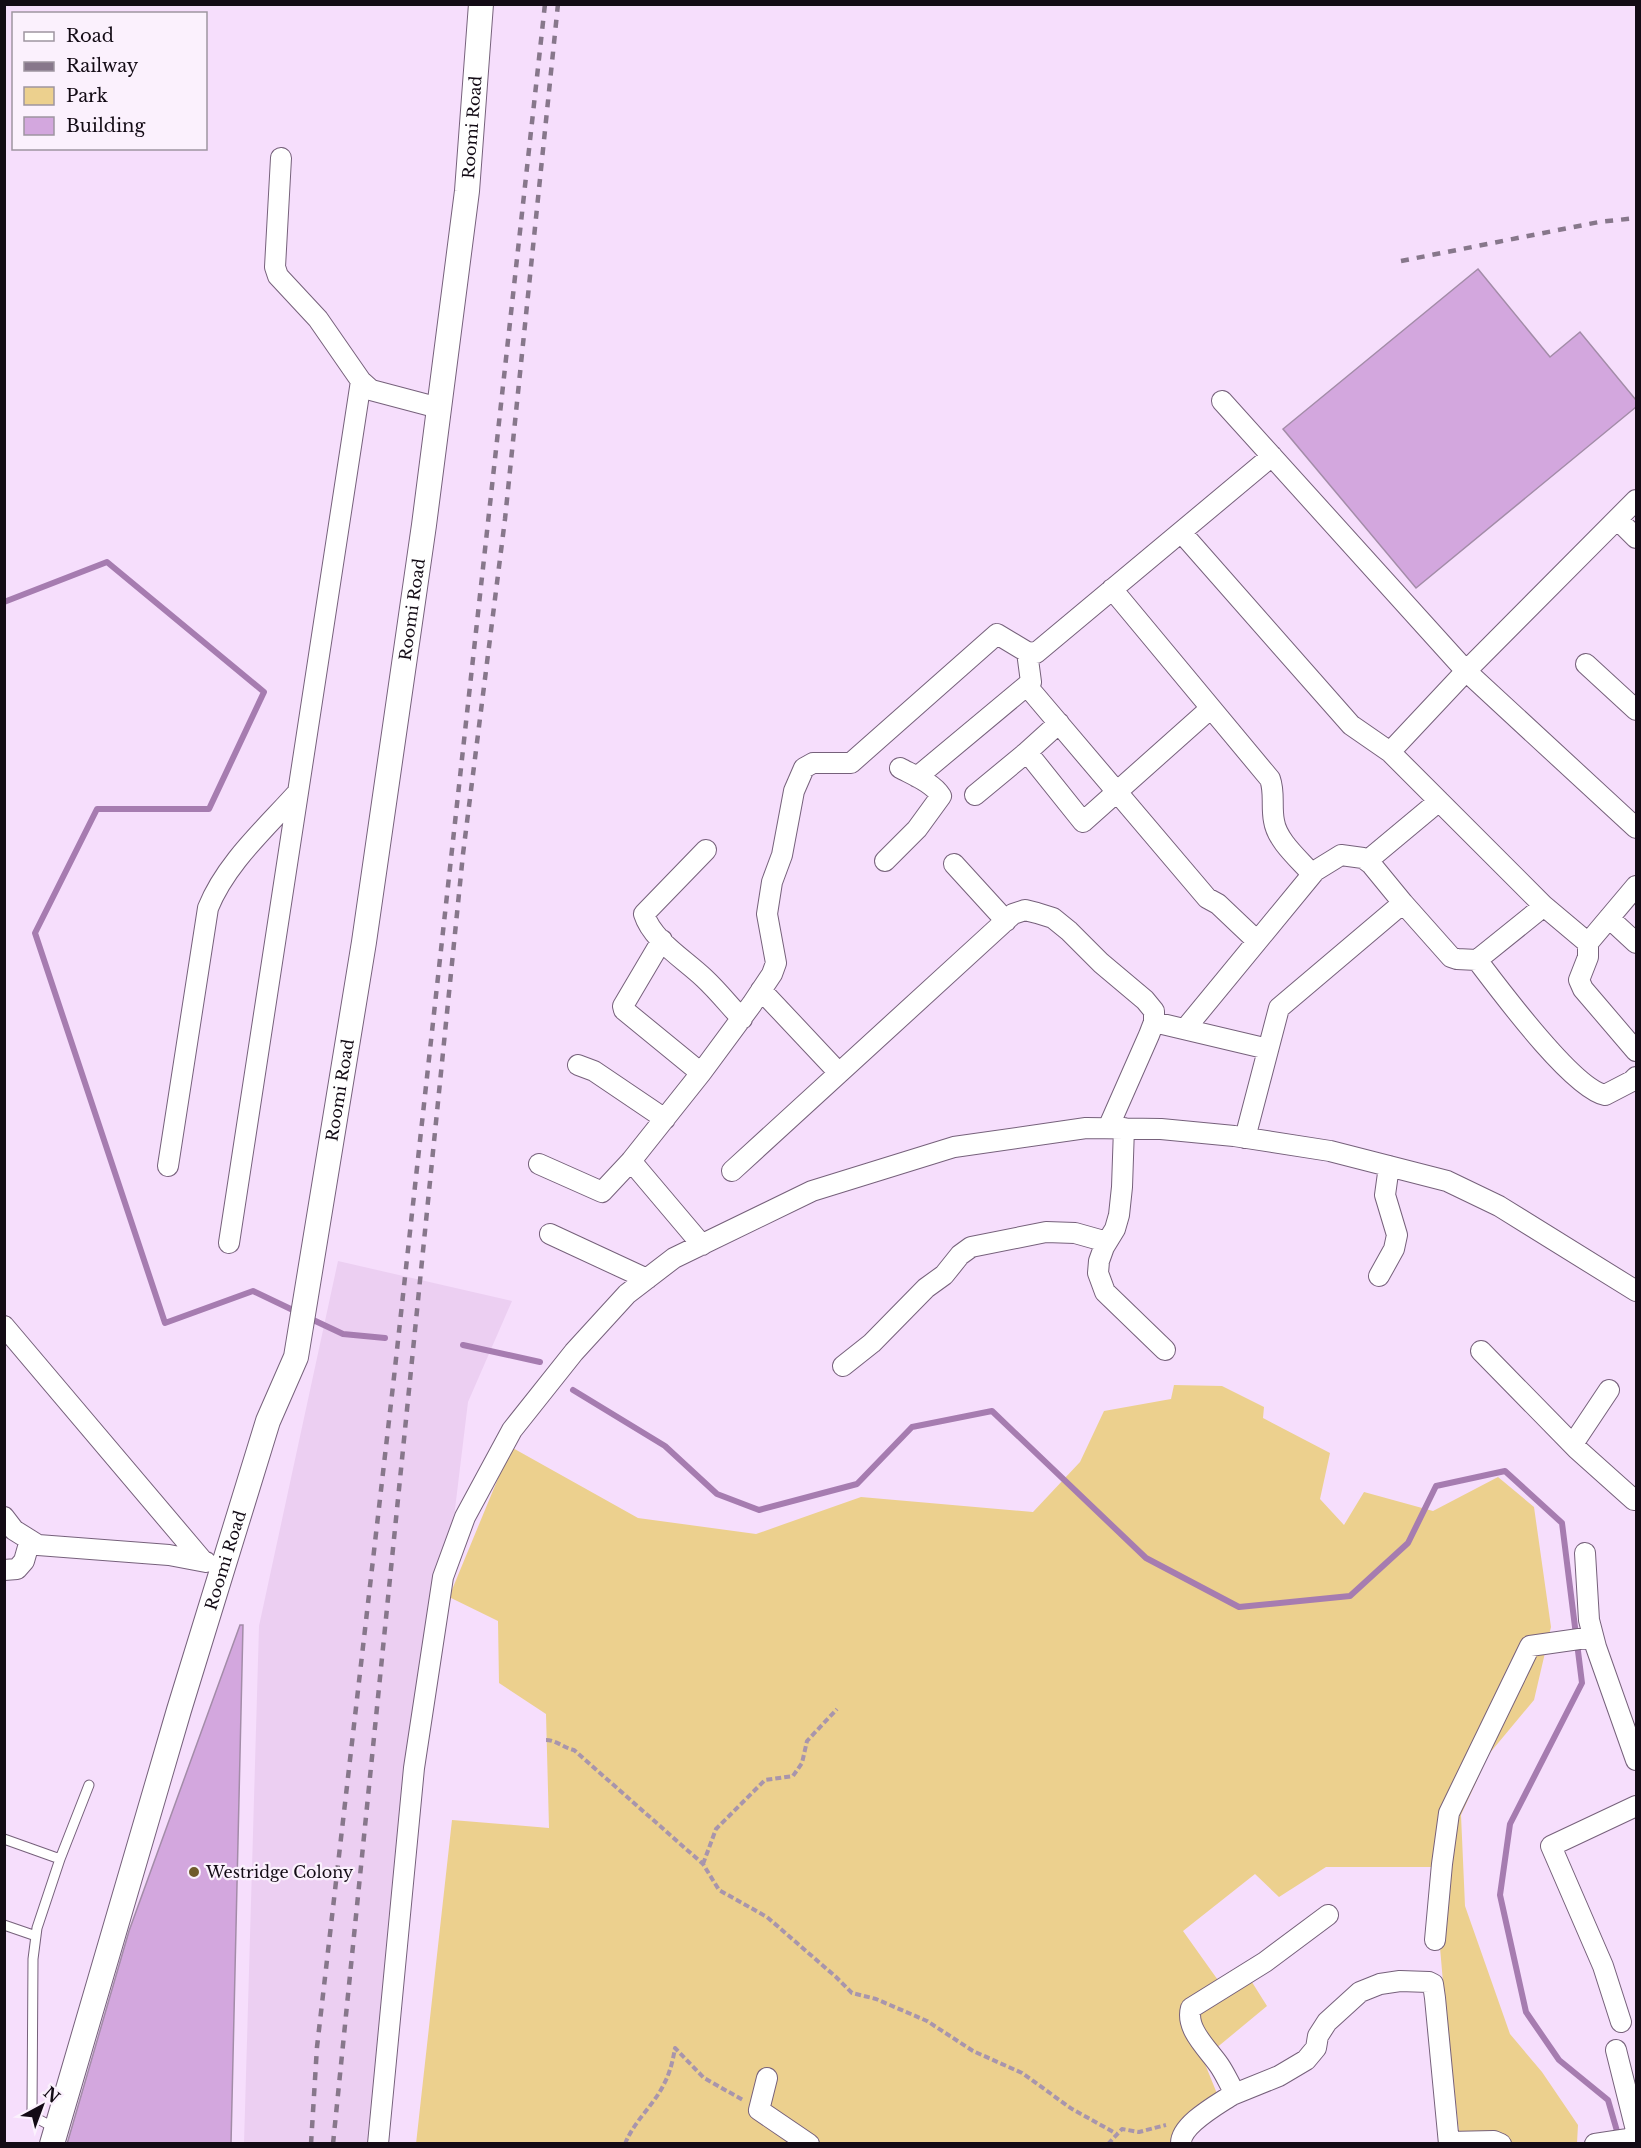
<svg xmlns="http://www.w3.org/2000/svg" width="1641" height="2148" font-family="'Libre Baskerville',serif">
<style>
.built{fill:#eccff2}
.green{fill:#ecd08e}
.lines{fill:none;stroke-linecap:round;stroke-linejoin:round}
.stream{stroke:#a67cb0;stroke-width:6}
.building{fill:#d3a7de;stroke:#a38ca8;stroke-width:1.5}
.service-casing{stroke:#76617b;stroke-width:11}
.minor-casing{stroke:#76617b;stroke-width:22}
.tertiary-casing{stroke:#76617b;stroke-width:26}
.path{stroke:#a895ac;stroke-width:4;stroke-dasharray:6 3;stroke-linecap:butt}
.service{stroke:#fff;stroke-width:9}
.minor{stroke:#fff;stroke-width:20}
.tertiary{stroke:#fff;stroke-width:24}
.rail{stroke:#87778b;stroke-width:4.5;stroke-dasharray:8 8;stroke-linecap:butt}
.poi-dot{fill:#705c2b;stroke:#fbf1fd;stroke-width:2}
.labels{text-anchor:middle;stroke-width:4.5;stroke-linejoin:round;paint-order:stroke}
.street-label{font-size:16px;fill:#130b15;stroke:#fbf1fd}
.poi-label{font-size:16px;fill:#130b15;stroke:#fbf1fd;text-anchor:start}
</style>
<rect width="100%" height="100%" fill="#f6defc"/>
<path class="built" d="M338 1261 512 1301 468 1402 378 2143 244 2144 259 1626Z"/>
<path class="green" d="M1174 1385 1222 1386 1264 1407 1263 1418 1330 1453 1320 1499 1344 1525 1364 1492 1433 1511 1498 1477 1534 1507 1551 1627 1534 1700 1489 1754 1461 1815 1465 1906 1510 2034 1542 2072 1578 2125 1577 2143 1460 2142 1443 1982 1433 1867H1326L1279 1897 1255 1874 1183 1931 1220 1983 1250 1979 1267 2006 1203 2059 1220 2101 1188 2139 1189 2143 416 2144 452 1820 549 1828 546 1714 499 1683 498 1621 449 1597 511 1447 638 1518 756 1534 861 1497 1033 1512 1080 1462 1104 1411 1171 1399Z"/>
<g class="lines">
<path class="stream" d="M4 602 107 562 264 692 209 809H97L35 933 165 1323 253 1291 297 1312
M309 1318 343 1334 385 1338
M463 1345 540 1362
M573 1390 665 1446 717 1494 759 1510 857 1484 912 1427 992 1411 1146 1558 1239 1607 1350 1596 1408 1543 1436 1486 1505 1471 1562 1523 1582 1683 1510 1824 1500 1895 1526 2012 1559 2060 1608 2100 1619 2138"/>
</g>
<path class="building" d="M1478 269 1550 357 1580 332 1636 400V407L1416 588 1283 429Z
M240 1625H243L231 2144H67L129 1931Z"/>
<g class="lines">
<g class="service-casing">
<path id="service" d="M4 1839 60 1859
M4 1925 36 1936
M55 2128 38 2119 32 2111 33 1959 37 1928 60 1859 89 1785"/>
</g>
<g class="minor-casing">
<path id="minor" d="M281 158 275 267 278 276 318 319 361 381 371 390 439 408
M1222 401 1466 671 1636 500
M1617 519 1636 538
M1181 532 1351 725 1390 752
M1112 589 1270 779C1275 793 1271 806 1274 821 1277 841 1299 859 1312 874
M1586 664 1636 710
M1027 686 1207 898 1218 904 1257 941
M1059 723 1027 752 1083 822 1211 708
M917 777 1031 682 1027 652
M975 795 1027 752
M706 850 644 914C652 940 684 959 704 978 717 990 729 1005 742 1019
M885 861 917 829 941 796C933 783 913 775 900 768
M1367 861 1439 801
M954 864 1006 921
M1544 906 1588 943 1636 886
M1609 918 1636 943
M662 940 623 1006 624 1010 701 1073
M1588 943V957L1579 980 1583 989 1636 1051
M1477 960C1500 990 1572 1088 1605 1095L1632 1081 1636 1077
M761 990 839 1073
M1154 1022 1268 1049
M1185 1029 1315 871 1341 855 1363 858 1371 864 1403 903
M578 1065 594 1071 665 1119
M1124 1128 1122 1187 1119 1215 1115 1229 1104 1247 1099 1261 1098 1273 1105 1292 1165 1350
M1245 1138 1279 1008 1403 903 1451 957 1457 959 1477 960 1544 906 1390 752 1466 671 1636 828
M631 1161 702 1245
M539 1164 602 1192 631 1161 701 1073 752 1004 772 974 776 963 767 914 772 882 782 855 794 791 804 768 813 763H851L997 634 1027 652 1036 653 1272 456
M168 1166 208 908C226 863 266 828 298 792
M732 1171 1013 914 1025 910 1037 913 1053 918 1069 931 1101 963 1145 1000 1154 1011V1022L1149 1035 1108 1128
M550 1234 647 1279
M229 1243 361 381
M1379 1276 1394 1249 1397 1235 1385 1195 1389 1166
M4 1326 203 1561
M1481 1351 1577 1449 1634 1500
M843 1366 872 1343 926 1288 944 1275 960 1255 971 1247 1046 1232 1075 1233 1107 1242
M1573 1444 1609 1390
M4 1517 14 1530 38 1545 169 1555 206 1562
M1585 1553 1589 1620 1596 1647 1636 1760
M4 1570 17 1569 24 1561 30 1540
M1435 1940 1442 1864 1449 1813 1530 1646 1593 1637
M1621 2022 1603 1966 1551 1846 1636 1806
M767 2078 759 2110 809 2144
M1232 2095 1279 2076 1306 2060 1316 2048 1318 2036 1327 2022 1360 1992 1380 1984 1400 1981 1429 1982 1433 1984 1435 1998 1449 2144
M1449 2142 1494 2141 1501 2144
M378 2144 414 1768 443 1577 465 1517 512 1430 574 1352 627 1294 674 1258 812 1191 954 1147 1086 1128 1161 1129 1234 1136 1330 1151 1447 1181 1499 1206 1636 1291
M1181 2144C1180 2125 1217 2105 1232 2095L1233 2090C1228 2081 1224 2072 1219 2065 1208 2049 1185 2029 1191 2008L1265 1962 1328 1915
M1595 2144 1628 2139 1635 2135 1636 2130 1616 2050"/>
</g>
<g class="tertiary-casing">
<g id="tertiary">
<path id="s1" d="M52 2144 179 1710 268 1421 296 1357 364 942 424 525 467 191 481 4"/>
</g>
</g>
<path class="path" d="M546 1740C556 1740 564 1748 574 1750L703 1864 719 1890 767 1917 836 1977 852 1993 876 1999 927 2021 973 2051 1022 2073 1072 2109 1117 2134
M703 1864 716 1829 765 1780 793 1776 802 1763 807 1741 837 1709
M625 2144C634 2121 654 2105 664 2084 670 2073 673 2060 675 2048L704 2078 743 2100
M1108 2144 1122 2129 1139 2132 1166 2125"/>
<use href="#service" class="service"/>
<use href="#minor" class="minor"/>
<use href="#tertiary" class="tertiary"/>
<path class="rail" d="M1401 261 1599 222 1636 218
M311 2144 317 2047 394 1377 545 4
M333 2144 463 854 505 519 558 4"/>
</g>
<circle class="poi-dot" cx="194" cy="1872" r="6"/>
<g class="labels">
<g class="street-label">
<text dy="6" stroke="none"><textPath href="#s1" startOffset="2067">Roomi Road</textPath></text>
<text dy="6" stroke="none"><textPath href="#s1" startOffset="1581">Roomi Road</textPath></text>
<text dy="6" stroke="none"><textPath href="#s1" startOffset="1095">Roomi Road</textPath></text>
<text dy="6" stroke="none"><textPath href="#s1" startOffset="609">Roomi Road</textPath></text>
</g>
<g class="poi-label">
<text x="206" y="1878">Westridge Colony</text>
</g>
</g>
<rect width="1641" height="2148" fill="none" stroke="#130b15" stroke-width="12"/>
<rect x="12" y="12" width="195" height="138" fill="#fbf1fd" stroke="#9e95a0" stroke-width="1.5"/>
<rect x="24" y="32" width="30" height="9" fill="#ffffff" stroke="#9e95a0" stroke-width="1.5"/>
<text x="66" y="42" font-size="18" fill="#130b15">Road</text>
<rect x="24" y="62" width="30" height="9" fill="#87778b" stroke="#9e95a0" stroke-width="1.5"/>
<text x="66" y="72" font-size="18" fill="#130b15">Railway</text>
<rect x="24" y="87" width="30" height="18" fill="#ecd08e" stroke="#9e95a0" stroke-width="1.5"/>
<text x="66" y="102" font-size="18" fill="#130b15">Park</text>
<rect x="24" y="117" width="30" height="18" fill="#d3a7de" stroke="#9e95a0" stroke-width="1.5"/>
<text x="66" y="132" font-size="18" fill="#130b15">Building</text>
<g transform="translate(42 2106) rotate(41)" stroke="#fbf1fd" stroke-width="4.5" paint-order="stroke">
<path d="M0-4.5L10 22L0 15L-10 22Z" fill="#130b15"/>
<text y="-9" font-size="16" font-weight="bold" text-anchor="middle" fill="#130b15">N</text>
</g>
</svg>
